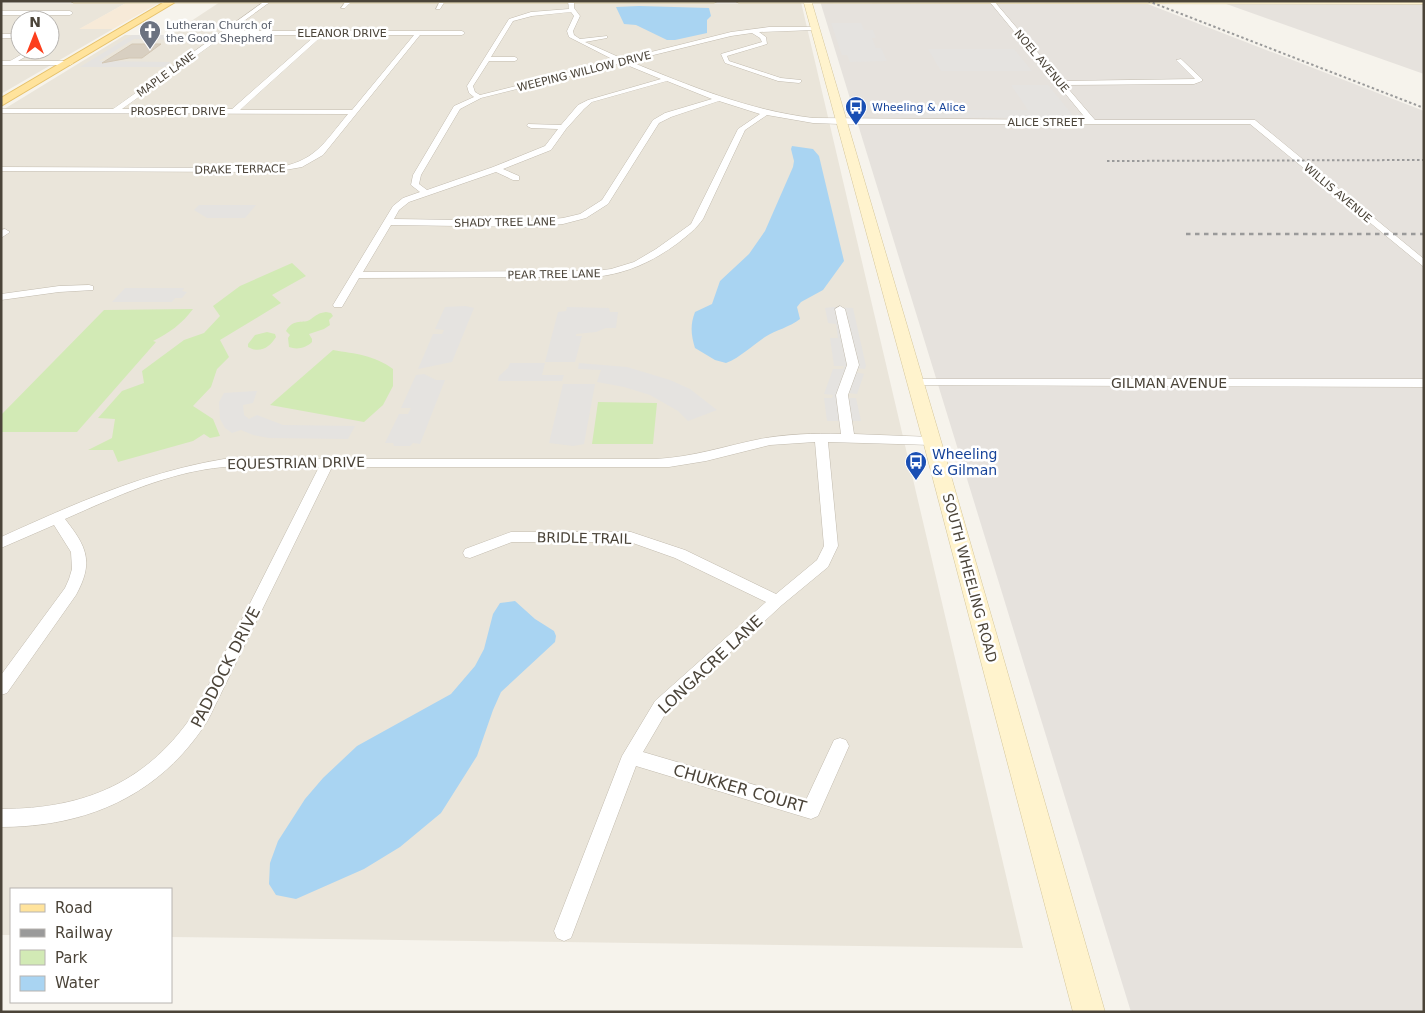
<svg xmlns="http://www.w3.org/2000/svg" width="1425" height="1013" font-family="'DejaVu Sans',sans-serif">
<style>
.residential{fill:#eae5da;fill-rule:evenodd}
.commercial{fill:#f7ead8}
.industrial{fill:#e6e2dd}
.green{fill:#d2eab5}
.parking{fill:#e5e3e0}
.water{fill:#a9d4f2}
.building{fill:#d8cfc1;stroke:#d3c7b4}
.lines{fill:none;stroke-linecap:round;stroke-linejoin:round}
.street-casing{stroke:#c2bbae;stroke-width:1}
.secondary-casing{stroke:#d6c79b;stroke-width:1}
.primary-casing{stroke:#e6c16a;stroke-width:2}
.street{fill:#fff;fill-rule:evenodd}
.secondary{fill:#fff3cd;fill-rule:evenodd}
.primary{fill:#ffe39c;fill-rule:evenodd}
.rail-far1{stroke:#9a9a9a;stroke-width:2;stroke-dasharray:2.5 2.5;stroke-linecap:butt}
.rail{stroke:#9a9a9a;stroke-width:2.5;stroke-dasharray:4.5 4.5;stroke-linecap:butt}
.labels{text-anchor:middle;stroke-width:5;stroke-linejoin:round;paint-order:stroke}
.far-worship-label{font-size:11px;fill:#5b616d;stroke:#fff;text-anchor:start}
.far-street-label{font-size:11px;fill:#4b4439;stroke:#fff}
.far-transit-label{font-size:11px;fill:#164399;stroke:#fff;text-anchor:start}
.street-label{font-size:14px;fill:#4b4439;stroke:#fff}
.transit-label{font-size:14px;fill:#164399;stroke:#fff;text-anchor:start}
.near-street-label{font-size:16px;fill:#4b4439;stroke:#fff}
</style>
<rect width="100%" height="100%" fill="#f6f3ec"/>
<path class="residential" d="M220 2H801L1023 948 171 937V889H11V935H1V111L125 35H170Z
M1 3H126L80 29H113L1 94ZM20 20H50V50H20Z"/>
<path class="commercial" d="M126 3 157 4 113 29H79Z"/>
<path class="industrial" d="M820 1H1140L1424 111V1012H1131Z
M1218 1H1424V74Z"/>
<path class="green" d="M292 263 306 276 272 295 281 303 220 340 229 357 217 369 211 387 193 406 213 419 220 436 210 438 204 434 193 441 118 462 113 450H88L112 438 115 419 98 418 122 391 144 383 142 371 184 340 204 333 220 316 213 306 240 286Z
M193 309C182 324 169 333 153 341L156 342 77 432H1V415L104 310Z
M326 312 331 313 333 316 329 320 330 325 324 329 309 334 312 339V342C306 348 297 350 289 347L288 338 290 335 286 331C294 317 303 325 311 319 317 315 318 313 326 312Z
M267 332 275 334 276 337C270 347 260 354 248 347V344L255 335Z
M333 350C356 354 374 355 393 369V386L383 405 364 422 270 405Z
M598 402 657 403 653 444H592Z"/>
<path class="parking" d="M831 23H861L864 30H873L876 38H872L876 48H881L887 61 850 62 847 55H842Z
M132 35H211L205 40 134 39 99 61 171 62 164 67H80Z
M928 49H1014L1032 71H941Z
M1011 85H1048L1075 118 884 117 882 114 888 112 887 110H1028Z
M199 205H256L245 218H207L194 210Z
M125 288H184L182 291 187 292 182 298H175L172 302H112Z
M465 306 474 308 452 362 418 369 433 334H442L444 330 435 329 445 307Z
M567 307 609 308 610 312H618L616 328H606L596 332 576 334V336H582L575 362H545L558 312 566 311Z
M833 307 853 308 866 366 865 369 855 368V372L864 374 857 394 848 393V398H856L861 421H827L824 398H832L833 395 824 394 833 369H843L844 366H834L830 338H838L836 324 828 323 825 308Z
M510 363H545L542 375H564L562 381H498L499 376 508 368Z
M579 363 627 367 670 380 690 389 717 410 688 421 678 411 650 395 624 387 597 382 601 370 578 369Z
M424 374 436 380H445L420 444 413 443 410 446H394L393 443H385L399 414H408L411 408H401L416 375Z
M563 384H595L584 444 573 446 549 443Z
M257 391 253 403 243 405 244 415 249 419 257 415 283 425 355 426 348 439 269 438 253 435 241 430 232 433 225 428 220 419 219 402 224 393Z"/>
<path class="water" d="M639 6 709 8 711 16 707 20V33L675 40H667L636 25 624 24 616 7Z
M792 146 813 149 819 156 844 261 823 290 801 302 797 307 800 319C790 327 776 330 765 337 751 346 741 357 726 363L715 360 695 348C691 335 690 325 695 312L712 304 720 281 749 254 765 231 793 167 794 161 791 149Z
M515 601 535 619 554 631 556 636 555 642 501 692 493 710 477 756 441 813 400 847 364 869 296 899 276 895 269 884 270 863 278 841 305 799 323 778 357 746 451 694 475 666 484 649 493 614 500 603Z"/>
<path class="building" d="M132 44H161L142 58H129L102 63Z"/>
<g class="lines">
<g class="street-casing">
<path id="street" d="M265 1 270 2 230 31H462L465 33 462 35H420L323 155 302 167 274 172 1 171V167L274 168C315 162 323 144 348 114L1 113V109H113ZM225 35H316L232 109H122ZM323 35H414L352 110H240Z
M346 1H352L345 8H341Z
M440 1H445L440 9H436Z
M568 1H574V8L580 16 573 31 574 35 580 39 607 36V38L585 42 623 59 731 32 769 27H816L814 30 759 32 766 37 767 44 727 56 729 61 781 78 801 80V82L799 83 778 81 725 63 721 54 762 42 760 38 752 33 731 36 629 61C690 86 748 110 813 118L1087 120 989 1H994L1062 81 1195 79 1176 60 1181 59 1202 79V81L1194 84 1065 85 1095 120H1255L1424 259V267L1250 124H840L813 123 767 115 745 130 703 219C696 229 688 235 678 243 652 262 628 273 596 277L359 278 342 307H334L333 305 393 206 403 198 420 192 411 185 413 175 454 106 474 97 469 93 467 86 509 19 531 12 569 9ZM571 12 574 16 567 31 569 37 616 61 480 95 475 92 473 86 489 61H515L518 59 515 57H491L513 21 532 16ZM622 63 661 79 588 100 578 105 561 125 528 124 527 126 531 128 558 129 545 146 493 167 427 190 419 184 421 175 460 109 481 98ZM667 81 712 99 665 113 653 120 602 200 580 214 563 218 534 221 394 219 399 210 409 202 496 172 513 180H519V176L503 169 551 150 566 129 584 109 592 102ZM719 101 760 114 738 129 691 224 656 249 634 262 611 269 596 271 363 272 391 225 534 227 563 224 586 218 608 204 659 123 671 117Z
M1 11H70L73 13 70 15H1Z
M1 34H20V38H1Z
M29 50H37L18 61H70L73 63 70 65H1V61H10Z
M5 229 10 232 1 238V230Z
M89 285 93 286V290L59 292 1 300V294L59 286Z
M840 306 845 309 859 365 848 395 854 434 932 437 938 441 932 445 828 442 838 546 828 567 782 605 667 711 643 752 806 800 834 740 840 738 846 740 849 746 818 816 811 819 636 766 571 938 564 941 557 938 554 931 622 756 655 701 766 602 675 558 630 542H512L470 558 465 557 463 553 465 549 511 532H631L685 550 776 594 817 560 824 546 815 442 770 445 706 461 669 467H332L208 720C161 795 87 827 1 827V809C85 809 149 782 196 710L319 467C288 467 255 464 224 467 168 472 115 497 65 519 87 547 94 562 76 595L7 693 1 695V675L65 588 69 579 72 569 71 552 54 525 1 548V537C74 504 145 472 224 459H656C693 457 725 446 760 439 786 434 814 433 841 434L836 395 847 365 835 309Z
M915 379H1424V387L911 385 909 383 911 381Z"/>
</g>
<g class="secondary-casing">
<path id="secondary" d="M70 1H718L714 3H74Z
M735 1H1424V4L812 3 941 441 1105 1012H1073L923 441 804 3H739Z"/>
</g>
<g class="primary-casing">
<path id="primary" d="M166 1H177L1 106V98Z"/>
</g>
<use href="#street" class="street"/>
<use href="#secondary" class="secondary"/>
<use href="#primary" class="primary"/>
<path class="rail-far1" d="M1148 1 1424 108
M1107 161 1424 160"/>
<path class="rail" d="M1186 234H1424"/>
</g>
<defs>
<g id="church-pin" transform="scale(1.125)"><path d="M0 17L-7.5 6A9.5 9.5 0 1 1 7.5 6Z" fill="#6b7280" stroke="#fff"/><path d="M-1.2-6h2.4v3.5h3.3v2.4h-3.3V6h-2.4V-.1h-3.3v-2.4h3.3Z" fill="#fff"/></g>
<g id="bus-pin" transform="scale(1.125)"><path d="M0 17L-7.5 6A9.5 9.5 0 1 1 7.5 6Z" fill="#1a4fb4" stroke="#fff"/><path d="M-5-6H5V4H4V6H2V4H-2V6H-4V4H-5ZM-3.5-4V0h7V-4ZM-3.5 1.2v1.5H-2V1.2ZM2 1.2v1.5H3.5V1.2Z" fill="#fff"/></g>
</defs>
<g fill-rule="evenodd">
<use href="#church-pin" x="150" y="31"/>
<use href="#bus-pin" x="856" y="107"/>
<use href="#bus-pin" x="916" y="462"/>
</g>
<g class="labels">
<g class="far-worship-label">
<text x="166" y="29">Lutheran Church of<tspan x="166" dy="13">the Good Shepherd</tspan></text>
</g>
<g class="far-street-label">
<text x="342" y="37">ELEANOR DRIVE</text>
<text transform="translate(1042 61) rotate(50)" y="4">NOEL AVENUE</text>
<text transform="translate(584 71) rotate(-14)" y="4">WEEPING WILLOW DRIVE</text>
<text transform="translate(166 74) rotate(-36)" y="4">MAPLE LANE</text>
<text x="178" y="115">PROSPECT DRIVE</text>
<text x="1046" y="126">ALICE STREET</text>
<text transform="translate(240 169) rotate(-1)" y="4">DRAKE TERRACE</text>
<text transform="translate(1338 193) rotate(40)" y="4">WILLIS AVENUE</text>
<text transform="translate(505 222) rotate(-1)" y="4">SHADY TREE LANE</text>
<text transform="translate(554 274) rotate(-1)" y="4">PEAR TREE LANE</text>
</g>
<g class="far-transit-label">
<text x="872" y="111">Wheeling &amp; Alice</text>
</g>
<g class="street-label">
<text x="1169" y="388">GILMAN AVENUE</text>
<text transform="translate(296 463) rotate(-1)" y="5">EQUESTRIAN DRIVE</text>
<text transform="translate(584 538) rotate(1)" y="5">BRIDLE TRAIL</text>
<text transform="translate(970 578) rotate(75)" y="5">SOUTH WHEELING ROAD</text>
</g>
<g class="transit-label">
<text x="932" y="459">Wheeling<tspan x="932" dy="16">&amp; Gilman</tspan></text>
</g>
<g class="near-street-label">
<text transform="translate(710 664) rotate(-43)" y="6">LONGACRE LANE</text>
<text transform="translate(225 667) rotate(-63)" y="6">PADDOCK DRIVE</text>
<text transform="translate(740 788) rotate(16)" y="6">CHUKKER COURT</text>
</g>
</g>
<rect width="1425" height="1013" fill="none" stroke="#4b4439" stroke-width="5"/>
<rect x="10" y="888" width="162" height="115" fill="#ffffff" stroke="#b7b4b0"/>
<rect x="20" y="904" width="25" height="8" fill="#ffe39c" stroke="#b7b4b0"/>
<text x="55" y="913" font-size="15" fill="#4b4439">Road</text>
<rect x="20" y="929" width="25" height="8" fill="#9a9a9a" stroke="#b7b4b0"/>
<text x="55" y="938" font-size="15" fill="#4b4439">Railway</text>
<rect x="20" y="950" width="25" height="15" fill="#d2eab5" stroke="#b7b4b0"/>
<text x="55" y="963" font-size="15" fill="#4b4439">Park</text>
<rect x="20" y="976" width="25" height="15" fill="#a9d4f2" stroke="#b7b4b0"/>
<text x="55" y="988" font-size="15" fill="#4b4439">Water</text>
<g transform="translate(35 35)"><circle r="24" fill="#ffffff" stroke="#b7b4b0"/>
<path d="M0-4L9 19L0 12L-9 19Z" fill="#fc3f1d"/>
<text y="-8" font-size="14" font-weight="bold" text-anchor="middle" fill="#4b4439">N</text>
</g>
</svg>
